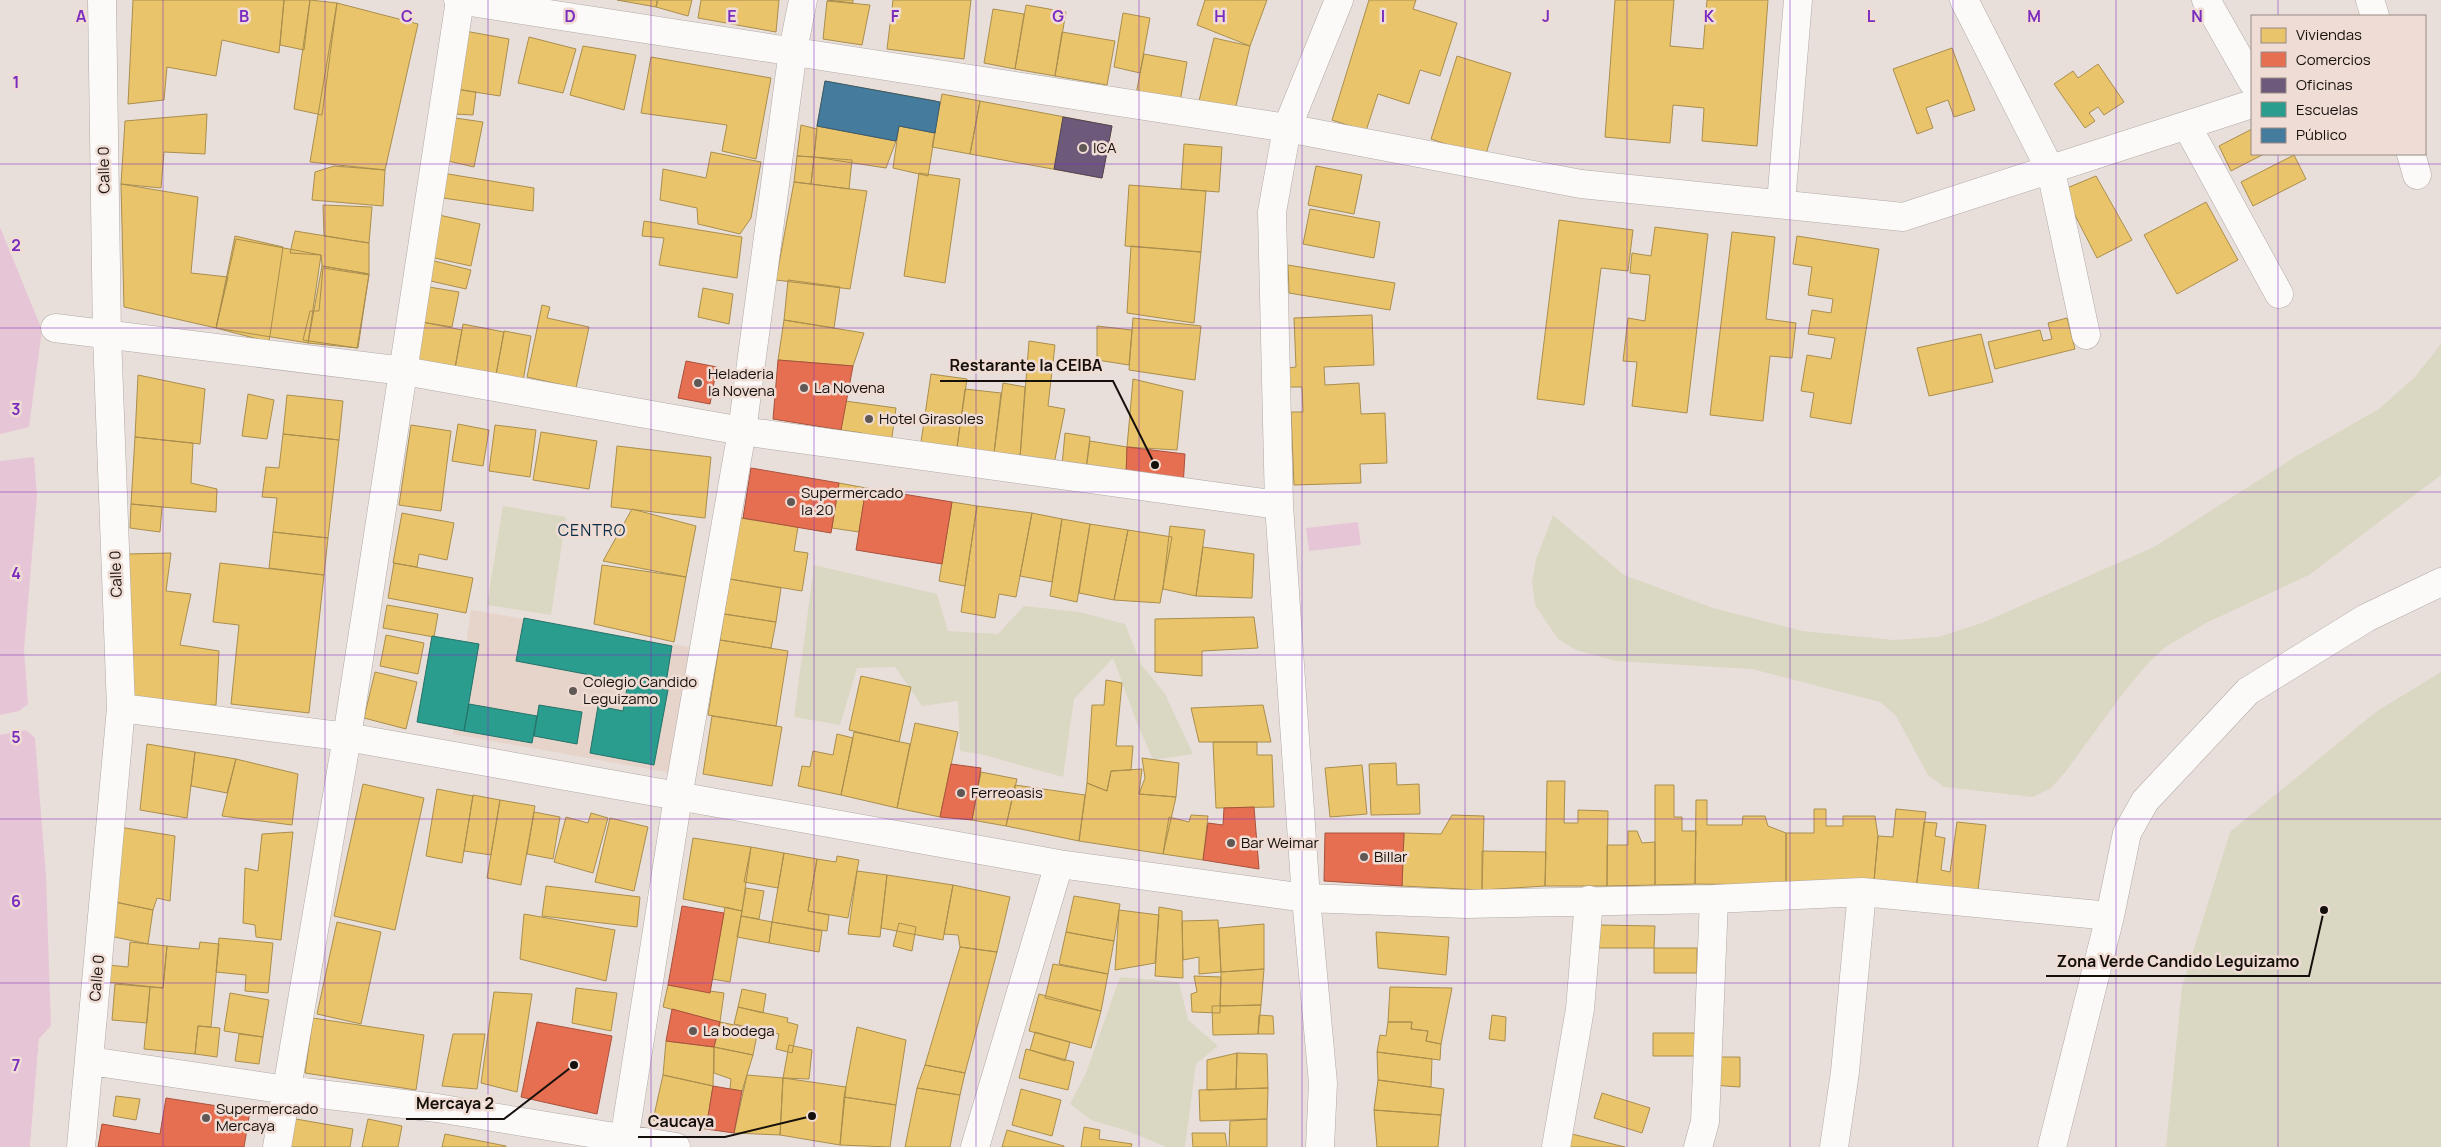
<svg xmlns="http://www.w3.org/2000/svg" width="2441" height="1147" font-family="Manrope,sans-serif">
<style>
.built{fill:#e6d3ca}
.green{fill:#dad7c3}
.water{fill:#e6c6d6}
.pier{fill:#e9dfda}
.homes{fill:#e9c46a;stroke:#aa8e4e}
.shops{fill:#e76f51;stroke:#a8523d}
.offices{fill:#6d597a;stroke:#534359}
.schools{fill:#2a9d8f;stroke:#247368}
.public{fill:#457b9d;stroke:#375b72}
.lines{fill:none;stroke-linecap:round;stroke-linejoin:round}
.minor-casing{stroke:#b0a9a5;stroke-width:29}
.minor{stroke:#fcfaf9;stroke-width:28}
.grid{fill:none;stroke:#7b2cbf;stroke-width:1;stroke-opacity:0.55}
.poi-dot{fill:#605855;stroke:#efdcd4;stroke-width:2}
.labels{text-anchor:middle;stroke-width:5;stroke-linejoin:round;paint-order:stroke}
.poi-label{font-size:15px;fill:#16100d;stroke:#efdcd4;text-anchor:start}
.street-label{font-size:15px;fill:#16100d;stroke:#efdcd4}
.neighbourhood-label{font-size:16px;letter-spacing:1px;fill:#092d46;stroke:#efdcd4}
.grid-label{font-size:16px;text-anchor:middle;font-weight:bold;fill:#7b2cbf;stroke:#efdcd4;stroke-width:5;stroke-linejoin:round;paint-order:stroke}
.leader{fill:none;stroke:#16100d;stroke-width:2}
.callout-dot{fill:#16100d;stroke:#efdcd4;stroke-width:2}
.callout-label{font-size:16px;text-anchor:middle;font-weight:bold;fill:#16100d;stroke:#efdcd4;stroke-width:5;stroke-linejoin:round;paint-order:stroke}
</style>
<rect width="100%" height="100%" fill="#e9dfda"/>
<path class="built" d="M471 610 695 648 672 773 453 734Z"/>
<path class="green" d="M2441 344V475L2309 575 2206 623 2167 646 2150 661 2121 696 2066 771 2051 788 2033 797 1944 787 1928 775 1896 716 1880 702 1752 669 1616 661 1576 650 1558 639 1535 605 1532 581 1536 560 1553 515 1624 575 1713 608 1802 631 1894 640 1938 637 1982 623 2154 547 2298 455 2379 409 2415 377Z
M503 506 566 517 551 615 487 605Z
M814 565 937 594 948 631 998 634 1024 606 1079 612 1125 624 1141 664 1165 694 1193 754 1153 760 1137 723 1113 658 1074 699 1063 777 984 755 960 751 958 701 922 706 895 667 857 668 840 725 794 717Z
M2441 672V1147H2166L2182 987 2230 832 2377 711Z
M1120 977 1179 982 1188 1020 1218 1046 1196 1064 1185 1147H1167L1125 1130 1091 1120 1070 1104 1086 1073Z"/>
<path class="water" d="M0 227 42 330 29 427 0 434Z
M34 457 37 496 24 650 28 704 19 711 0 715V461Z
M1358 522 1361 545 1309 551 1306 528Z
M26 730 35 738 46 876 51 1026 39 1039 30 1147H0V735Z"/>
<path class="pier" d="M51 1026 53 1028 41 1040 32 1147H30L39 1039Z"/>
<path class="homes" d="M133 0H284L279 53 222 40 216 76 167 67 164 100 128 104Z
M284 0H310L304 50 280 45Z
M310 0 337 3 322 115 294 109Z
M617 0H657L656 7Z
M658 0H692L688 16 656 7Z
M701 0H779L776 32 698 18Z
M827 0H853V3Z
M893 0H971L964 59 887 49Z
M1205 0H1267L1250 46 1197 25Z
M1369 0H1416L1413 9 1457 23 1440 76 1420 70 1409 104 1378 94 1366 131 1332 120Z
M1615 0H1674L1670 46 1703 49 1707 0H1768L1757 146 1702 141 1704 108 1673 105 1670 143 1605 137Z
M827 1 870 5 862 45 823 39Z
M337 3 418 24 385 170 310 162Z
M1026 5 1066 12 1055 76 1015 69Z
M993 9 1024 14 1015 69 984 63Z
M1123 13 1150 18 1140 73 1114 67Z
M465 31 509 39 500 96 455 89Z
M1062 32 1115 41 1107 85 1055 76Z
M529 37 576 49 563 93 518 83Z
M1214 38 1250 46 1235 110 1199 101Z
M583 46 636 55 624 110 570 95Z
M1952 48 1975 110 1954 117 1948 100 1926 108 1933 128 1917 134 1893 69Z
M1144 54 1187 62 1180 102 1136 94Z
M1457 56 1511 73 1485 157 1431 139Z
M651 57 771 78 756 159 722 151 727 125 641 113Z
M2098 64 2124 102 2104 115 2098 107 2089 113 2095 121 2085 128 2054 84 2073 71 2078 78Z
M825 81 936 101 935 133 899 126 896 141 817 126Z
M455 89 476 92 473 115 455 114Z
M942 94 980 101 970 154 932 147Z
M980 101 1112 126 1102 178 970 154Z
M207 114 205 154 164 152 161 188 121 184 125 121Z
M455 118 483 122 474 167 448 161Z
M801 125 817 129 814 157 797 156Z
M817 126 896 141 886 168 814 157Z
M899 126 935 133 928 176 893 168Z
M2252 129V154H2264L2231 171 2219 146Z
M1184 144 1222 147 1219 192 1181 189Z
M711 152 761 162 751 218 740 234 698 224 697 208 660 200 663 169 706 178Z
M2294 155 2306 179 2253 206 2241 182Z
M797 156 814 157 811 184 794 182Z
M814 157 852 160 849 189 811 184Z
M334 166 385 170 383 206 312 200 315 172Z
M1316 166 1362 175 1354 214 1308 205Z
M442 173 534 188 533 211 436 197Z
M919 173 960 179 945 283 904 276Z
M2096 176 2132 240 2097 258 2062 190Z
M794 182 867 191 850 289 776 280Z
M121 184 198 197 191 273 228 277 216 328 124 307Z
M1129 185 1206 191 1201 252 1125 246Z
M2206 202 2238 260 2177 294 2144 235Z
M323 205 372 207 369 243 324 236Z
M1310 209 1380 222 1374 258 1303 244Z
M439 215 480 224 471 266 430 257Z
M1559 220 1633 230 1628 271 1601 268 1584 405 1537 399Z
M644 221 742 237 737 278 659 265 664 238 642 236Z
M1655 227 1708 234 1687 413 1632 406 1637 362 1623 361 1628 318 1645 321 1650 275 1630 273 1632 253 1651 256Z
M295 231 369 243V274L322 266 321 255 290 253Z
M1732 232 1775 237 1766 319 1796 323 1792 358 1770 356 1763 421 1710 415Z
M235 236 283 247 269 342 216 328Z
M1797 236 1879 249 1851 424 1810 417 1814 393 1801 391 1807 355 1831 359 1835 338 1808 334 1812 310 1831 313 1833 299 1808 295 1812 267 1793 264Z
M236 239 321 255 308 343 216 328Z
M1131 246 1201 252 1194 323 1127 313Z
M426 259 471 270 466 289 422 279Z
M1288 265 1395 283 1390 310 1289 293Z
M322 266 369 274 358 348 308 343Z
M323 268 369 275 357 348 303 340 310 311H319Z
M788 280 840 287 834 328 784 320Z
M429 287 459 292 452 327 422 322Z
M703 288 733 294 729 324 698 317Z
M542 305 550 307 547 318 589 327 576 388 527 377Z
M1372 315 1374 365 1324 367 1325 385 1359 383 1361 414 1385 413 1387 463 1360 464 1361 483 1294 485 1291 412H1303L1302 387H1287V368L1296 367 1294 318Z
M1133 318 1201 326 1195 380 1129 370Z
M2067 318 2075 349 1995 369 1988 342 2040 330 2043 341 2052 339 2048 323Z
M784 320 864 333 853 366 778 360Z
M422 322 462 330 455 369 415 361Z
M463 324 504 332 496 375 455 367Z
M1097 326 1132 330 1129 365 1097 360Z
M504 331 531 336 523 381 496 375Z
M1981 334 1993 382 1929 396 1917 348Z
M1029 341 1055 345 1048 406 1065 409 1054 464 1020 458Z
M931 374 967 379 957 447 921 442Z
M138 375 205 389 200 444 135 437Z
M1133 379 1183 391 1177 450 1127 447Z
M1003 383 1025 387 1020 458 994 453Z
M965 389 1001 393 994 453 957 447Z
M248 394 274 400 267 439 242 436Z
M287 395 343 401 339 440 283 434Z
M845 401 896 408 890 451 861 446 862 433 841 430Z
M458 424 489 430 483 466 452 461Z
M411 425 451 431 441 511 399 505Z
M495 425 536 430 530 477 489 471Z
M541 432 597 441 589 489 533 480Z
M1065 433 1090 437 1086 469 1062 465Z
M283 434 339 440 328 538 273 532 277 498 262 497 266 467 279 468Z
M135 437 193 443 191 483 217 489 216 512 131 504Z
M1090 441 1127 447 1126 476 1086 469Z
M617 446 711 457 705 518 611 507Z
M839 483 866 488 859 532 832 528Z
M952 502 977 506 965 586 939 581Z
M131 504 162 507 160 532 130 528Z
M977 506 1032 513 1016 597 999 594 995 618 961 612Z
M632 509 696 526 686 577 603 561Z
M402 513 454 523 447 560 419 554 417 567 393 563Z
M1032 513 1062 519 1052 582 1020 576Z
M740 518 798 527 794 551 808 553 802 591 730 579Z
M1062 519 1090 524 1077 602 1050 596Z
M1090 524 1128 530 1114 600 1079 593Z
M1170 526 1205 530 1196 596 1163 589Z
M1128 530 1172 537 1160 603 1114 600Z
M273 532 328 538 324 575 269 568Z
M1203 547 1254 554 1252 598 1196 596Z
M171 553 166 591 191 594 180 645 219 651 216 705 122 706 128 554Z
M220 563 324 575 309 713 231 704 239 625 213 622Z
M394 563 473 578 466 613 388 598Z
M602 565 686 577 674 642 594 624Z
M730 579 781 588 776 622 724 614Z
M387 605 438 614 434 637 383 628Z
M724 614 776 622 771 648 720 640Z
M1254 617 1258 648 1202 651V676L1155 672V619Z
M386 635 424 643 418 674 380 666Z
M720 640 788 651 776 726 708 715Z
M375 672 417 682 406 729 364 718Z
M861 676 911 687 899 742 849 730Z
M1106 680 1122 683 1116 746H1133L1131 770 1111 771 1107 791 1087 783 1092 705H1104Z
M1263 705 1271 742H1199L1191 708Z
M712 716 782 727 772 786 703 774Z
M915 723 958 732 940 817 897 808Z
M854 732 910 744 897 808 841 795Z
M837 734 853 738 841 795 798 786 802 766 810 767 813 751 833 755Z
M1213 742H1257V755H1272L1274 807 1216 808Z
M147 744 195 752 187 818 140 810Z
M195 752 236 759 227 793 191 786Z
M1142 758 1179 763 1176 797 1139 794 1145 778Z
M236 759 298 774 292 825 222 816Z
M1396 763 1397 785 1419 784 1420 814 1371 815 1369 764Z
M1362 765 1367 814 1330 817 1325 768Z
M1142 769 1139 794 1176 797 1163 854 1079 841 1087 783 1107 791 1111 771Z
M981 772 1017 779 1006 826 972 820Z
M1547 781H1565L1564 823H1578V810L1608 811 1607 886H1545Z
M363 784 424 798 395 930 334 916Z
M1015 785 1085 795 1079 841 1006 826Z
M1655 785H1674V817H1682V831H1696L1695 884 1655 885Z
M437 789 473 796 462 863 426 856Z
M473 795 500 800 491 855 464 851Z
M500 800 535 806 521 885 487 878Z
M1696 800H1707V825H1742L1743 816H1765L1768 826 1786 833V883L1780 885 1695 884Z
M1814 809H1826V826H1843V816H1875L1878 836 1874 881 1786 883V833H1814Z
M1896 809 1926 812 1916 889 1874 881 1878 836 1893 837Z
M534 812 560 817 553 859 527 854Z
M591 813 608 818 593 873 554 862 566 817 588 823Z
M1191 815 1208 816 1203 860 1163 854 1169 817 1189 822Z
M1452 815 1484 816 1482 890 1402 886 1404 833 1441 834Z
M610 818 648 827 634 891 595 882Z
M1924 822 1937 823 1935 836 1945 838 1941 870 1950 872 1957 822 1986 825 1977 898 1916 889Z
M113 826 175 836 170 901 157 898 153 910 115 902Z
M1628 831H1637L1642 843 1655 842V885L1607 886V845H1628Z
M293 832 281 940 256 937 255 925 243 923 245 868 258 871 262 834Z
M693 838 751 847 742 911 683 899Z
M751 847 784 853 778 888 744 882Z
M1482 851 1546 852 1545 886 1482 890Z
M784 853 817 859 808 911 829 915 827 931 772 922Z
M837 856 859 860 848 918 808 911 817 859 836 862Z
M857 871 887 875 880 937 848 934Z
M887 875 953 885 943 940 881 928Z
M953 885 1010 897 997 952 960 947 958 935 944 934Z
M546 886 640 897 637 927 542 916Z
M746 888 764 891 759 919 741 916Z
M1074 896 1120 904 1114 941 1066 932Z
M115 902 153 910 148 944 110 936Z
M725 907 742 911 730 982 712 979Z
M1159 907 1182 911 1183 978 1155 976Z
M1119 910 1159 915 1155 963 1115 970Z
M524 914 615 930 606 981 520 959Z
M741 916 772 922 769 943 737 937Z
M1218 920 1221 972 1199 974V957L1183 960 1182 921Z
M337 922 381 932 361 1024 317 1014Z
M772 922 822 931 819 952 769 943Z
M899 923 916 927 912 951 893 946Z
M1264 924V969L1221 972 1219 928Z
M1599 925 1655 926 1654 948H1599Z
M1066 932 1114 941 1108 974 1059 964Z
M1376 932 1449 937 1446 975 1378 968Z
M219 938 273 943 268 993 245 991 246 975 216 972Z
M130 942 167 946 163 988 106 982 108 965 128 967Z
M200 942 219 944 211 1027 198 1026 195 1054 144 1049 150 987 163 988 167 946 199 949Z
M960 947 997 952 965 1073 925 1065Z
M1654 948H1697V973H1654Z
M1053 964 1108 974 1101 1011 1045 998Z
M1264 969 1261 1005 1220 1006 1221 972Z
M1194 976 1221 977 1220 1013 1192 1012 1191 994 1197 992Z
M115 984 150 987 147 1023 112 1020Z
M668 985 724 993 720 1022 663 1007Z
M1390 987 1452 988 1441 1044 1426 1041 1428 1031 1411 1029 1412 1022H1388Z
M576 988 617 993 611 1031 572 1023Z
M742 989 766 994 763 1013 738 1007Z
M494 992 532 994 517 1092 481 1083Z
M230 993 269 1000 263 1037 224 1031Z
M1039 994 1101 1011 1091 1048 1029 1031Z
M1261 1005 1258 1034 1213 1035 1212 1006Z
M738 1007 788 1018 787 1022 798 1025 792 1053 776 1049 779 1034 734 1024Z
M1259 1015 1273 1016 1274 1034H1258Z
M1492 1015 1506 1017 1505 1041 1489 1039Z
M313 1018 424 1035 416 1090 305 1073Z
M720 1022 758 1030 753 1055 714 1047Z
M1388 1022H1412L1411 1029 1428 1031 1426 1041 1441 1044 1440 1060 1377 1052 1380 1035 1386 1036Z
M198 1026 220 1028 217 1057 195 1054Z
M857 1027 906 1040 896 1105 844 1097Z
M1035 1032 1070 1042 1065 1061 1030 1050Z
M1653 1033H1698V1056H1653Z
M239 1034 263 1037 259 1064 235 1061Z
M453 1034H485L477 1089 442 1086Z
M666 1041 714 1047 713 1086 663 1075Z
M789 1045 812 1050 809 1079 783 1078Z
M714 1047 753 1055 742 1091 730 1089 731 1079 714 1073Z
M1026 1049 1074 1062 1068 1090 1019 1078Z
M1377 1052 1432 1059 1431 1087 1378 1080Z
M1237 1053 1267 1054 1268 1088 1236 1089Z
M1237 1053 1236 1089 1207 1090V1060Z
M1714 1057H1740V1087L1711 1085Z
M925 1065 965 1073 960 1095 917 1088Z
M663 1075 713 1086 706 1129 653 1120Z
M747 1075 783 1078 780 1135 734 1133Z
M783 1078 846 1087 840 1145 780 1135Z
M1378 1080 1444 1089 1441 1115 1374 1110Z
M917 1088 960 1095 950 1147H905Z
M1268 1088 1267 1119 1200 1121 1199 1090Z
M1021 1089 1061 1100 1052 1136 1012 1125Z
M1602 1093 1650 1108 1642 1133 1594 1118Z
M116 1096 140 1099 136 1120 113 1116Z
M844 1097 896 1105 890 1147 840 1145Z
M1374 1110 1441 1115 1438 1147H1377Z
M290 1118 353 1129 350 1147H285Z
M368 1119 402 1126 398 1147H362Z
M1267 1119V1147H1229L1230 1121Z
M1084 1127 1100 1130 1099 1139 1132 1144 1131 1147H1081Z
M1007 1130 1064 1146V1147H1002Z
M1192 1133H1225L1227 1147H1193Z
M445 1134 506 1146V1147H442Z
M1572 1134 1625 1147H1569Z"/>
<path class="shops" d="M778 360 853 366 841 430 773 419Z
M686 361 717 367 710 404 678 398Z
M1127 447 1185 454 1183 487 1126 476Z
M751 468 839 483 831 533 743 518Z
M866 488 952 502 942 564 856 550Z
M951 764 981 768 972 820 940 817Z
M1254 807 1259 869 1203 860 1208 823 1223 825 1224 808Z
M1325 833H1404L1402 886 1324 881Z
M682 906 724 913 710 993 668 985Z
M672 1009 720 1022 714 1047 666 1041Z
M537 1022 612 1036 597 1114 521 1097Z
M713 1086 742 1091 734 1133 706 1129Z
M166 1098 250 1111 244 1147H98L102 1124 160 1134Z"/>
<path class="offices" d="M1063 117 1112 126 1102 178 1054 169Z"/>
<path class="schools" d="M524 618 672 646 665 689 516 661Z
M432 636 479 644 464 731 417 722Z
M628 682 668 690 654 765 590 753 598 706 623 711Z
M469 704 537 716 532 743 464 731Z
M539 705 582 712 577 744 534 736Z"/>
<path class="public" d="M825 81 940 102 935 133 899 126 896 141 817 126Z"/>
<g class="lines">
<g class="minor-casing">
<path id="minor" d="M458 0 1287 128 1581 184 1903 217 2252 104
M1964 0 2051 171 2086 335
M2206 0 2252 81
M2370 0 2375 16
M2187 126 2279 294
M2411 154 2417 175
M1781 203 1798 0
M55 328 404 371 742 431 1279 505
M121 708 347 737 1059 864 1306 898 1466 904 1714 899 1862 892 2110 916 2052 1147
M2110 916 2127 833 2145 801 2248 691 2366 618 2441 582
M90 1061 287 1090 437 1108 676 1147
M81 1147 121 708 107 336 102 0
M277 1147 347 737 460 0
M623 1147 678 797 742 431 793 50 803 0
M975 1147 1059 864
M1320 1147 1323 1083 1306 898 1279 505 1272 212 1287 128 1339 0
M1556 1147 1580 1009 1589 900
M1698 1147 1705 1122 1714 899
M1834 1147 1845 1072 1862 892"/>
</g>
<use href="#minor" class="minor"/>
</g>
<path class="grid" d="M163 0V1147M325 0V1147M488 0V1147M651 0V1147M814 0V1147M976 0V1147M1139 0V1147M1302 0V1147M1465 0V1147M1627 0V1147M1790 0V1147M1953 0V1147M2116 0V1147M2278 0V16M2278 154V1147M0 164H2441M0 328H2441M0 492H2441M0 655H2441M0 819H2441M0 983H2441"/>
<g class="poi-dot">
<circle cx="1083" cy="148" r="5"/>
<circle cx="698" cy="383" r="5"/>
<circle cx="804" cy="388" r="5"/>
<circle cx="869" cy="419" r="5"/>
<circle cx="791" cy="502" r="5"/>
<circle cx="573" cy="691" r="5"/>
<circle cx="961" cy="793" r="5"/>
<circle cx="1231" cy="843" r="5"/>
<circle cx="1364" cy="857" r="5"/>
<circle cx="693" cy="1031" r="5"/>
<circle cx="206" cy="1118" r="5"/>
</g>
<g class="labels">
<g class="poi-label">
<text x="1093" y="153">ICA</text>
<text x="708" y="379">Heladeria<tspan x="708" dy="17">la Novena</tspan></text>
<text x="814" y="393">La Novena</text>
<text x="879" y="424">Hotel Girasoles</text>
<text x="801" y="498">Supermercado<tspan x="801" dy="17">la 20</tspan></text>
<text x="583" y="687">Colegio Candido<tspan x="583" dy="17">Leguizamo</tspan></text>
<text x="971" y="798">Ferreoasis</text>
<text x="1241" y="848">Bar Weimar</text>
<text x="1374" y="862">Billar</text>
<text x="703" y="1036">La bodega</text>
<text x="216" y="1114">Supermercado<tspan x="216" dy="17">Mercaya</tspan></text>
</g>
<g class="street-label">
<text transform="translate(104 170) rotate(-91)" y="5">Calle 0</text>
<text transform="translate(116 574) rotate(-92)" y="5">Calle 0</text>
<text transform="translate(97 978) rotate(-85)" y="5">Calle 0</text>
</g>
<g class="neighbourhood-label">
<text x="592" y="536">CENTRO</text>
</g>
</g>
<g class="grid-label">
<text x="81" y="22">A</text>
<text x="244" y="22">B</text>
<text x="407" y="22">C</text>
<text x="570" y="22">D</text>
<text x="732" y="22">E</text>
<text x="895" y="22">F</text>
<text x="1058" y="22">G</text>
<text x="1220" y="22">H</text>
<text x="1383" y="22">I</text>
<text x="1546" y="22">J</text>
<text x="1709" y="22">K</text>
<text x="1871" y="22">L</text>
<text x="2034" y="22">M</text>
<text x="2197" y="22">N</text>
<text x="16" y="88">1</text>
<text x="16" y="251">2</text>
<text x="16" y="415">3</text>
<text x="16" y="579">4</text>
<text x="16" y="743">5</text>
<text x="16" y="907">6</text>
<text x="16" y="1071">7</text>
</g>
<path class="leader" d="M1155 465L1113 381H940M2324 910L2309 976H2046M574 1065L504 1119H406M812 1116L725 1137H638"/>
<g class="callout-dot">
<circle cx="1155" cy="465" r="5"/>
<circle cx="2324" cy="910" r="5"/>
<circle cx="574" cy="1065" r="5"/>
<circle cx="812" cy="1116" r="5"/>
</g>
<g class="callout-label">
<text x="1026" y="371">Restarante la CEIBA</text>
<text x="2178" y="967">Zona Verde Candido Leguizamo</text>
<text x="455" y="1109">Mercaya 2</text>
<text x="681" y="1127">Caucaya</text>
</g>
<rect x="2251" y="15" width="175" height="140" fill="#efdcd4" stroke="#988a84"/>
<rect x="2261" y="28" width="25" height="15" fill="#e9c46a" stroke="#988a84"/>
<text x="2296" y="40" font-size="15" fill="#16100d">Viviendas</text>
<rect x="2261" y="52" width="25" height="15" fill="#e76f51" stroke="#988a84"/>
<text x="2296" y="65" font-size="15" fill="#16100d">Comercios</text>
<rect x="2261" y="78" width="25" height="15" fill="#6d597a" stroke="#988a84"/>
<text x="2296" y="90" font-size="15" fill="#16100d">Oficinas</text>
<rect x="2261" y="102" width="25" height="15" fill="#2a9d8f" stroke="#988a84"/>
<text x="2296" y="115" font-size="15" fill="#16100d">Escuelas</text>
<rect x="2261" y="128" width="25" height="15" fill="#457b9d" stroke="#988a84"/>
<text x="2296" y="140" font-size="15" fill="#16100d">Público</text>
</svg>
